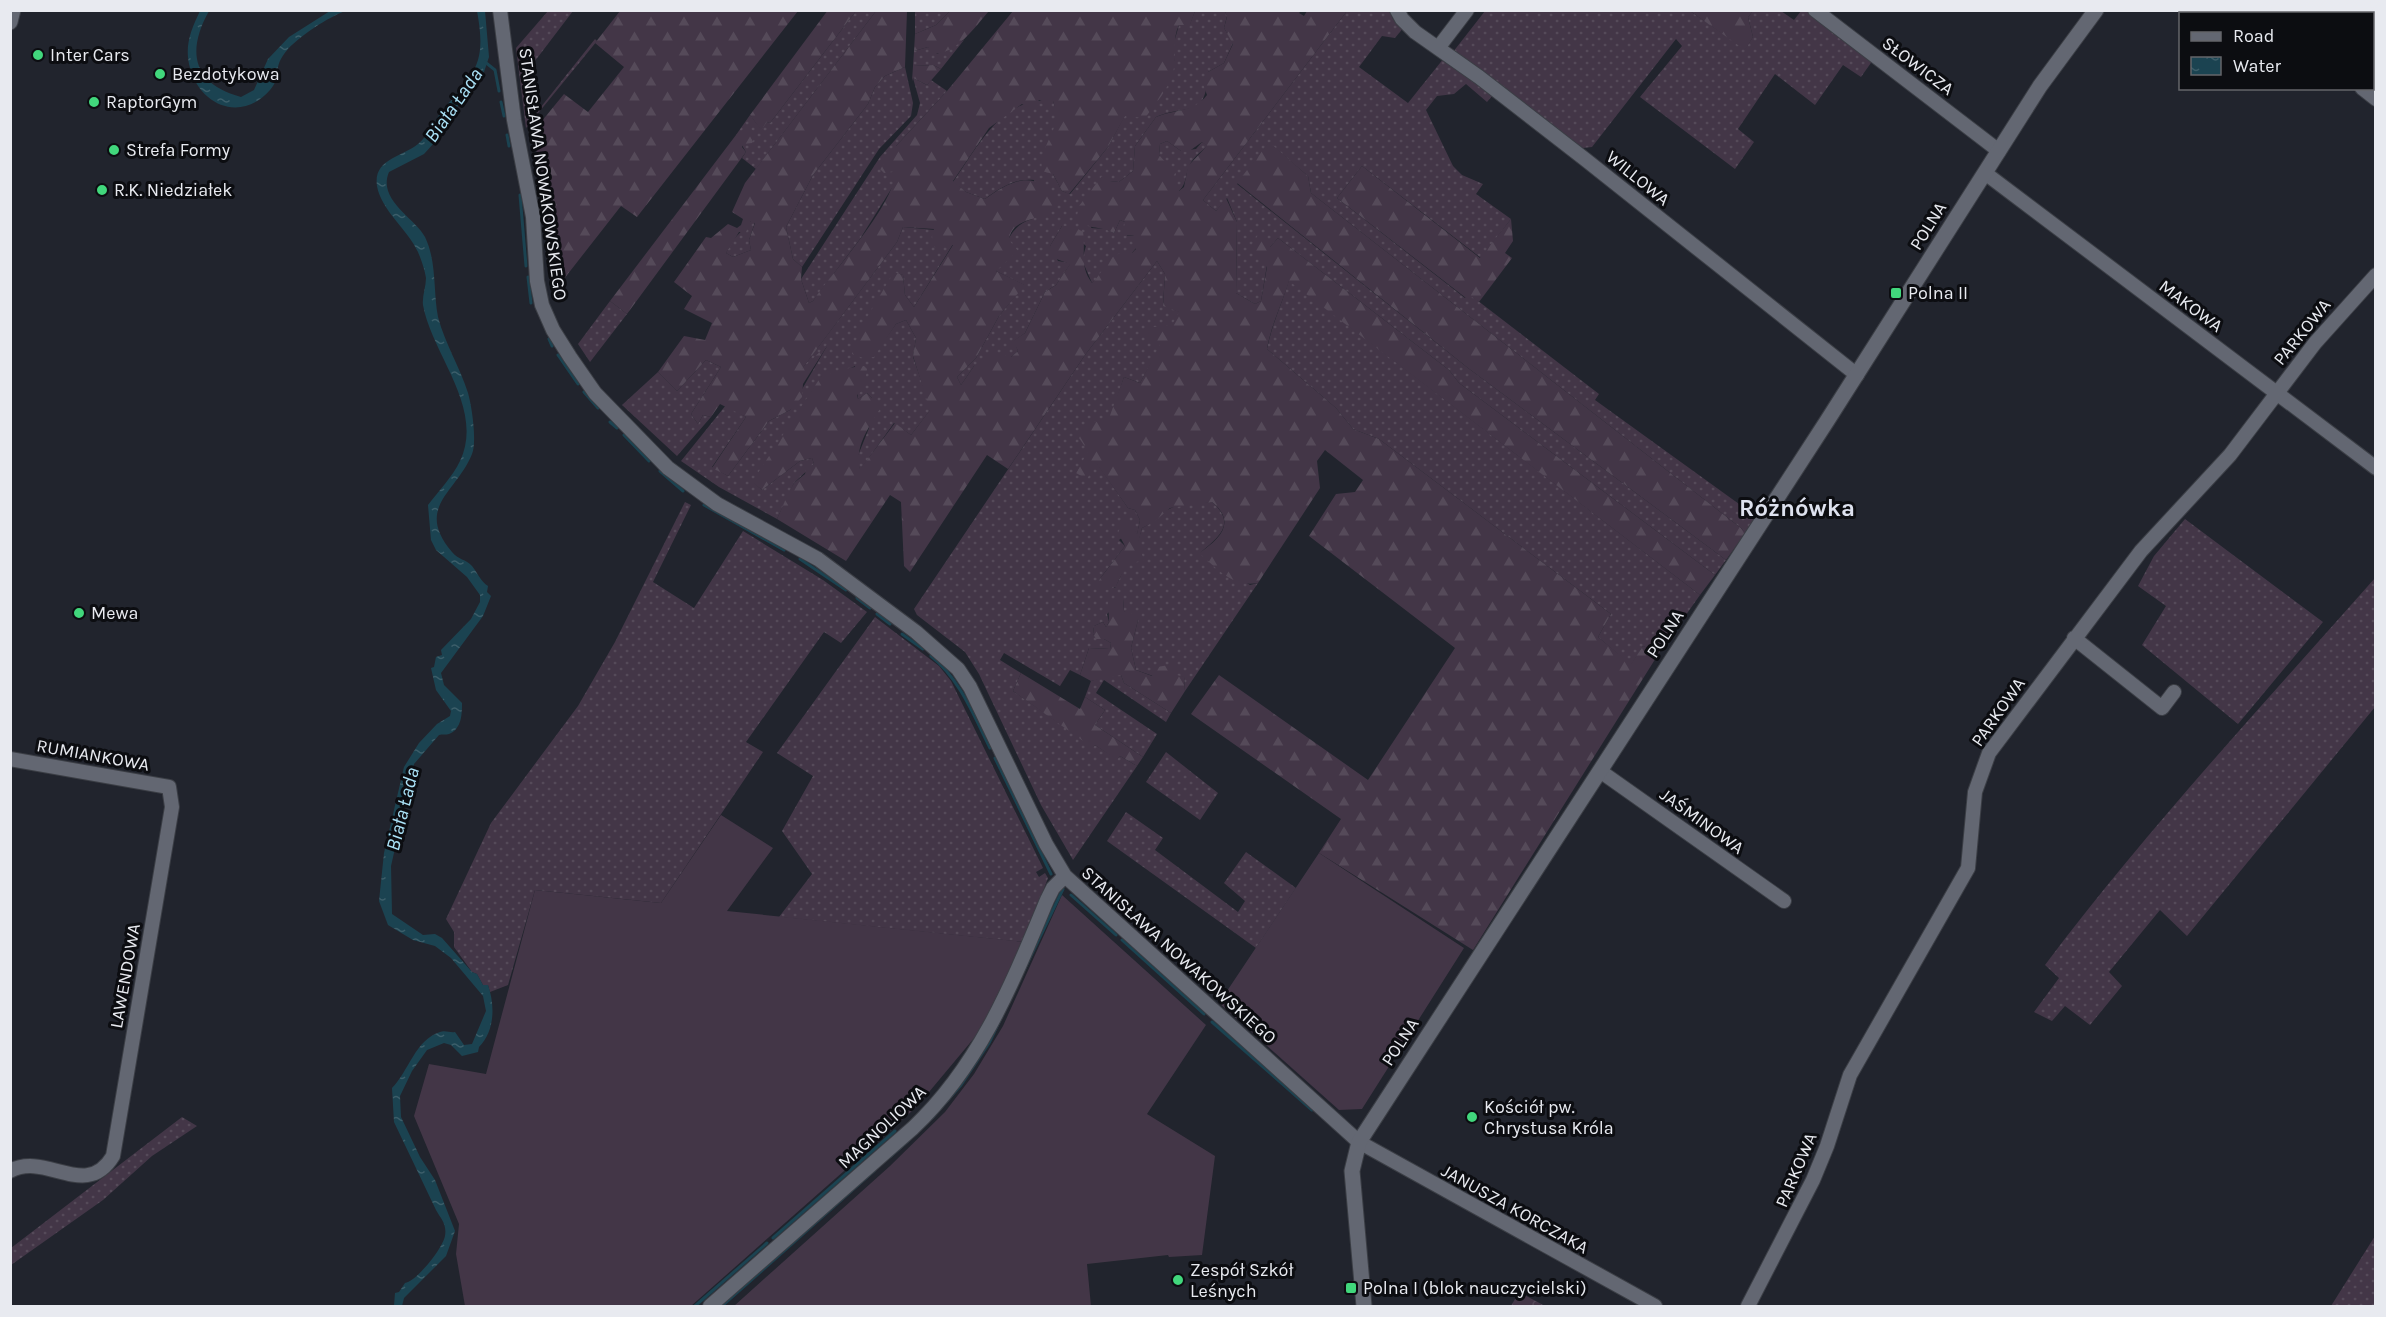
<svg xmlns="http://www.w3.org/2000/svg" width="2386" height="1317" font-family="Karla,sans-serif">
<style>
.grass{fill:url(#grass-dots)}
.forest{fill:url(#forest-firs);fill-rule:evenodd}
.park{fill:url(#park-crowns)}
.garden{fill:#433647}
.water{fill:url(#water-ripples)}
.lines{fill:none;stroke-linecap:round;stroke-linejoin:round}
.stream{stroke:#1b4351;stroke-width:3}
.minor-casing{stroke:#3b3e45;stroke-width:16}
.tertiary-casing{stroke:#3b3e45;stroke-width:17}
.secondary-casing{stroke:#3b3e45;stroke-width:17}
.minor{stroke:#636772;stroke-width:14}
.tertiary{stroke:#636772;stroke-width:15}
.secondary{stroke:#636772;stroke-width:15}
.poi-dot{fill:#41d77c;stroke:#0c0d11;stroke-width:2}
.labels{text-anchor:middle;stroke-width:6;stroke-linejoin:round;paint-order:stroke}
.poi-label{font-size:18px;fill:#e8eaf0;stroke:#0c0d11;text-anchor:start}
.street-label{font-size:18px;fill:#e8eaf0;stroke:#0c0d11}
.water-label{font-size:20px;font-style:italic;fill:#abe3f8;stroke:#0c0d11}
.district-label{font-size:24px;font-weight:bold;fill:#dde1ee;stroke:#0c0d11}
</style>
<defs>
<pattern id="grass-dots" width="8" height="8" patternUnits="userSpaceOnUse" patternTransform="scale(1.5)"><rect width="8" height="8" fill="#433647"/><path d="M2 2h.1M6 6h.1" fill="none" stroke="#554a59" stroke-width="1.8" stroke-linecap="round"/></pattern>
<pattern id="forest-firs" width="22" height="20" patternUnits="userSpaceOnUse" patternTransform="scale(1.5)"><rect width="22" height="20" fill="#433647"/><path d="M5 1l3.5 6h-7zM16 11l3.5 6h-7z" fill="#554a59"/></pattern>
<pattern id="park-crowns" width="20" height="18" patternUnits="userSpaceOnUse" patternTransform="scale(1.5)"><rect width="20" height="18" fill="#433647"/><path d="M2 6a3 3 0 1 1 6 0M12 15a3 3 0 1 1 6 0" fill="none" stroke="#554a59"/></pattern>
<pattern id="water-ripples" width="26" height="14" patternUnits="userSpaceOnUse" patternTransform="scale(1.5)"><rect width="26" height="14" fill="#1b4351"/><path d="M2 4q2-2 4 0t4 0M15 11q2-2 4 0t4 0" fill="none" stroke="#3c5e6a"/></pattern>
</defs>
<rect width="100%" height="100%" fill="#21242d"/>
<path class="grass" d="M1806 10 1873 60 1861 77 1843 65 1815 105 1775 74 1738 129 1754 142 1735 169 1640 97 1682 46 1676 39 1592 147 1583 148 1453 52 1485 11H1690L1745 49 1753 37 1748 17 1753 11H1781L1794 20 1801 11Z
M548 11H573L522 78 529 122 595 39 597 41 526 128 516 48Z
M856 11H876L756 169 742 158 746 152 736 135 750 115 761 129 767 122 770 123Z
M915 11H950L936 25 915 34Z
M1195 11H1225L1227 16 1224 28 1233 43 1224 63 1208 72C1206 120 1189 103 1156 117L1135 146 1133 171 1119 182 1110 181 1091 228 1106 229 1114 233 1120 220 1125 222 1127 236 1135 235 1136 248 1132 253H1126L1092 283 1082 260 1086 246 1062 226 1050 246 1058 261 1071 263 1056 285 1045 292 1025 333 1014 341 1018 351 1011 357 974 366 961 385 957 377 976 358 999 316 1024 285 996 271C1006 248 1007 227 1032 219L1034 180C1015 178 1000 188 985 199L966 192 953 182C978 147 1002 95 1053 101L1058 115 1053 174 1062 191 1070 194 1108 147 1125 115H1135L1175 60 1173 46 1179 25 1190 24Z
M1347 11H1389L1393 19 1404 27 1395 38 1382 36 1359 67 1408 103 1444 58 1493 95 1487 102 1466 84 1454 94 1437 96 1426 110 1453 166 1462 175 1483 184 1476 194 1511 219 1481 258 1362 166 1337 198 1465 298 1469 294 1599 394 1595 400 1757 517 1746 532 1311 193 1308 176 1269 143 1237 184 1468 368 1726 560 1715 575 1459 383 1449 370 1278 238 1270 247 1261 301 1255 304 1236 293 1237 222 1227 198 1216 211 1203 200Z
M964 40 941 69 933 65 913 66 914 51 928 47 937 54Z
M905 67 913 103 911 116 879 149 802 267 793 259 786 227 813 175 868 104 875 87 885 76Z
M913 78 927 85 931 80 947 91 896 146 895 183 860 239 813 301 809 303 801 279 880 157 917 115 920 103Z
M1167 141 1181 151 1196 149 1202 142 1208 146C1200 152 1191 159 1188 169 1185 178 1186 185 1178 192L1159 155 1160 144Z
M752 220 755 222 749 240 751 250 733 257 726 253 732 241Z
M903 227 935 230 953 244 914 307 905 295 903 275 894 273 886 290V338L896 324 906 320 916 338 913 357 931 409 911 435 894 423 860 470 857 458 869 428 872 398 867 393 858 399 855 366 843 372 822 376 753 482 762 490 800 461 812 458 814 464 794 483 777 519 719 487 681 461 726 405 746 417 712 467 728 476 769 421 790 410 827 346 798 374 897 242Z
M1157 261 1165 274 1163 305 1180 312 1140 383 1124 377 1096 462 1128 508 1135 510 1140 520 1137 535 1134 529 1119 540 1125 546 1099 580 1115 588 1123 571 1132 562 1142 528C1153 523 1158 514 1169 509 1181 503 1198 503 1212 502 1237 524 1219 537 1200 553L1250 585 1258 583 1185 691 1184 677 1153 676 1136 670 1131 648 1138 620 1124 611 1123 599 1107 614 1109 622 1106 627 1103 622 1094 626 1093 634 1096 638 1104 639 1111 643 1110 649 1089 648 1080 675 1070 670 1060 686 1004 653 1000 660 1021 673 1013 691 1093 747 1095 745 1117 759 1120 756 1137 766 1073 860 1041 805 979 674 965 652 917 615 914 609 1085 355Z
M1289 280 1700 595 1659 653 1643 646 1631 665 1598 637 1611 614 1379 439 1353 429 1336 408 1267 349C1272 324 1282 304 1289 280Z
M610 301 627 314 590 362 578 344Z
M706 360 721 367 691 414 698 424 703 415 711 417 677 456 622 405 658 372 677 391Z
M685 502 691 505 653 582 694 608 743 531 823 580 867 612 841 643 824 632 746 742 763 752 661 903 535 890 508 985 490 992 488 985H483L477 974 472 972 454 947V932L446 919 491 823 578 706 615 642Z
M2185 519 2323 622 2238 724 2142 645 2166 606 2138 586 2154 556Z
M2375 578V707L2187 936 2160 910 2109 972 2122 986 2090 1025 2065 1006 2052 1021 2034 1012 2059 978 2045 965C2147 829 2263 705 2375 578Z
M875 617 939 666 951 681 1043 868 1036 872 1039 877 1045 873 1048 878 1024 942 779 917 812 874 782 831 813 776 777 753Z
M1114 674 1121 675 1124 683 1171 713 1166 722 1104 680 1096 693 1157 734 1143 757 1095 725 1105 710 1085 697 1091 681Z
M1166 752 1218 793 1200 820 1146 782Z
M1126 812 1163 838 1155 850 1238 912 1245 901 1224 883 1246 852 1296 888 1256 948 1107 841Z
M182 1117 197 1126 152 1156 103 1200 11 1265V1248Z
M2375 1236V1306H2331Z"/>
<path class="forest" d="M828 10 856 11 770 123 767 122 761 130 750 115Z
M620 11H798L637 217 621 206 560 284 555 280 542 174 532 133 564 94 588 112 624 67 595 43Z
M876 11H907L905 67 885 76 875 87 868 104 813 175 786 227 793 259 802 267 801 279 809 303 813 301C832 272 897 202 895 171L884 173 880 169 896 146 947 91 1013 11H1195L1190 25H1179C1171 41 1178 56 1173 72 1169 89 1155 104 1145 118L1125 116 1108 147 1069 194 1062 191 1053 174 1042 171C1038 143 1064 132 1053 101L1047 103 1039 100 1032 110 1022 104 989 128 953 181 966 192 985 199C1012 180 1033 169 1058 198 1056 202 1053 208 1050 210 1036 222 1012 218 1009 240L1018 251 996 271 1025 285 999 316 976 358 957 377 961 385 974 366 994 352 1011 357 1018 351 1013 341 1025 333 1045 292 1056 285 1070 264 1051 257 1050 246 1062 226H1073L1083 232C1086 252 1079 266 1092 283 1108 268 1105 251 1132 253L1136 249 1132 241 1134 235 1122 236 1125 222 1120 220 1114 233C1099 225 1086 231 1077 216L1079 206 1102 176 1110 181 1119 182 1133 171 1135 146 1156 117C1175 109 1193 113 1207 95L1202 81 1208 72 1224 63 1233 44 1224 28 1227 17 1225 11H1301L1299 13 1304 16 1307 11H1347L1203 200 1216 211 1226 198 1237 222 1236 293 1255 304 1261 301 1267 267 1251 246 1258 235 1270 247 1278 238 1449 370 1459 383 1715 575 1700 595 1289 281C1282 304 1271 325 1267 349L1336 408 1353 429 1379 439 1611 614 1598 637 1631 664 1643 646 1659 653 1473 950 1319 853 1341 819 1191 714 1219 675 1368 780 1455 648 1309 536 1336 494 1355 492 1363 480 1325 450 1317 461 1320 488 1258 583C1232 588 1217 568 1199 553 1220 539 1237 522 1212 502L1170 508 1154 522 1142 528 1138 544 1144 560C1127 563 1122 572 1116 587L1099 592V580L1125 546 1118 533 1122 523H1132L1137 534 1140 520 1135 510 1128 508 1096 463 1087 479 1076 473 1088 451 1077 435 1090 422 1108 421 1124 377 1140 383 1160 345 1145 340V328L1172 325 1179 312 1163 306 1165 274 1157 261 1085 355 1008 469 987 455 910 572 904 566 901 502 890 495 846 561 777 519 788 494 794 483 805 474 806 469 814 464 812 458 800 461 762 490 752 482 822 375C836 373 850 366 864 366L867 369 864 389 857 395 858 399 867 393 881 407C870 426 854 446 860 469L895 423 911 435 930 410 913 356 916 338 906 320 896 324 874 357 863 358 852 354 860 329 894 272 903 275 905 295 914 307 953 245 935 248 932 237 934 229 903 227 897 242 802 369 829 343 803 384 802 397 790 410 769 421 728 476 712 468 746 417 720 404 711 417 703 415 698 424 691 414 721 367 706 360 677 391 658 372 684 336 705 340 712 323 684 309 692 296 674 282 706 237 711 238 728 224 737 228 741 225 743 219 732 212 745 183ZM1167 141 1181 151 1188 152 1202 142 1207 146 1188 166 1184 187 1179 191 1174 183 1176 174 1159 155 1160 144ZM751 221 755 223 749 240 751 250 733 257 726 253 739 232H746Z
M950 11H989C974 28 957 54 932 54L928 47 914 51 915 34 936 25Z
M1690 11H1753L1748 17 1753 37 1745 50Z
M933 65 941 69 927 85 913 78 912 81 913 66Z
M747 127 757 133 752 143 743 144 742 147 746 152 627 314 610 301 736 135 739 136Z
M1269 142 1308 176 1311 193 1746 532 1726 560 1468 368 1237 183Z
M1362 166 1480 258 1511 219 1513 241 1505 253 1512 258 1479 302 1469 295 1466 298 1337 198Z
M1108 599H1123L1124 611 1136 615 1138 620 1131 648 1136 670 1152 676 1157 667 1175 664 1177 675 1184 677 1185 691 1171 713 1124 683 1121 675 1091 681 1080 675 1089 648 1110 649 1111 643 1104 639H1096L1093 634 1094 626 1103 622 1106 627 1109 622Z
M1021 673 1080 709 1085 697 1105 710 1095 725 1143 757 1137 766 1120 756 1117 760 1095 745 1093 748 1013 691Z"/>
<path class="park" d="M1519 1292 1545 1306H1511Z"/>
<path class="garden" d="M721 815 773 848 727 911 1024 942 985 1025 929 1092 912 1111 691 1306H465L456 1254 459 1224 414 1116 429 1064 486 1074 535 890 661 903Z
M1319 853 1464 948 1362 1109 1339 1110 1219 1003Z
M1062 895 1206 1025 1147 1114 1215 1156 1202 1255 1169 1257 1168 1255 1087 1264 1091 1306H734L890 1166 945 1112 974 1074 1003 1026Z"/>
<path class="water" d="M200 11H209C186 52 193 84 241 97L254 90 268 59 289 37 330 11H345C327 18 301 35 288 49 271 68 282 77 270 90 242 122 201 107 190 68 184 46 191 30 200 11Z
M477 11H485L489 57 481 81 457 107 434 143 424 154 389 172C377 200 415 218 425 237 437 262 433 291 438 317 445 344 460 367 468 393 472 407 477 442 472 454 457 492 414 507 452 552 458 560 466 559 472 566 477 572 481 582 488 586L487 592 491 596 483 616 441 673 444 685 462 703C462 713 462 729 449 734 446 735 442 734 439 735L414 764 391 866 392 914 423 935 435 934 442 938 472 972 477 974 483 985H488C495 1005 495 1031 479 1047L478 1052 462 1056 451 1045 444 1043 427 1050 412 1071 400 1096 401 1117 420 1157 435 1180 455 1231 446 1256 404 1298 402 1306H394L395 1293 399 1292 405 1283C416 1282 443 1248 445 1236 447 1224 441 1219 436 1210L394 1122 392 1088C409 1071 415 1040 440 1032 445 1030 450 1033 455 1032L464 1045 472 1044 486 1011 483 996 451 958 435 946 413 940 388 925 379 901 384 853 404 767 419 743 437 724 450 716 451 711 436 690 431 668 434 667 436 657 442 655 441 650 471 619 480 602V595L467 577 436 550 431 540 428 505C438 492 453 476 460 461 485 408 432 355 423 305 422 296 426 287 426 278 425 270 421 259 418 252 408 230 381 210 377 186 373 159 402 157 418 144 429 135 433 122 442 111 475 72 487 65 477 11Z"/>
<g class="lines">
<path class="stream" d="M485 62 495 70 499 91
M501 102 504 116
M507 135 509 146
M520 195 526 266
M528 277 531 303
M549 339 552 346
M558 355 578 384
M584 392 598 408
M610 422 617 428
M624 435 649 461
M660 471 683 491
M704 505 784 550
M800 559 846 590
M857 598 870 608
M877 614 890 624
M902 634 923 649
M931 656C960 679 974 716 990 748
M995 758 1051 874
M1071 895 1116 935
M1122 940 1204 1014
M1212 1022 1312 1110
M932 1118 961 1085 989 1043 1063 889
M890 1157 908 1141
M773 1238 895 1131
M695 1306 767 1243
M722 1306 874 1171"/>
<g class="minor-casing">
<path id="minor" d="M500 10 514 120 533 217 537 281 542 305 553 330 570 357 595 393 668 468 717 504 818 559 916 632 958 669 970 687 1046 844 1065 876 1359 1142 1655 1306
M1397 10 1402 19 1415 32 1479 77 1586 160 1857 375
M1815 10 1999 151
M2261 10 2265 14
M2299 14 2302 10
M1438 48 1467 10
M2362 88 2376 99
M1985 173 2376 468
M2074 638 2162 708 2174 692
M10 759 169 787 172 807 113 1156C86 1201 46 1151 10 1171
M1600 771 1784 901
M710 1306 913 1128C980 1065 1012 984 1047 900L1053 888 1065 876
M1748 1306 1813 1180 1827 1146 1850 1075 1968 868 1975 792 1989 753 2141 551 2230 455 2315 343 2376 275"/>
</g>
<g class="tertiary-casing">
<path id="tertiary" d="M1364 1306 1352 1171 1359 1142 1827 421 2040 86 2096 10"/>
</g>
<g class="secondary-casing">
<path id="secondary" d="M10 22 13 10"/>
</g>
<use href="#minor" class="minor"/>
<use href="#tertiary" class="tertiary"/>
<use href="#secondary" class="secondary"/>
</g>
<g class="poi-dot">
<circle cx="38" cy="55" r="6"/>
<circle cx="160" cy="74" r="6"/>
<circle cx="94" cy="102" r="6"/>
<circle cx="114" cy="150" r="6"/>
<circle cx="102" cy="190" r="6"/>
<rect x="1890" y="287" width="12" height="12" rx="3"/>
<circle cx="79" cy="613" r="6"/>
<circle cx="1472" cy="1117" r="6"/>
<circle cx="1178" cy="1280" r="6"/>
<rect x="1345" y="1282" width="12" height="12" rx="3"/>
</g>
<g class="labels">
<g class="poi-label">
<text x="50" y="61">Inter Cars</text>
<text x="172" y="80">Bezdotykowa</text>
<text x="106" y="108">RaptorGym</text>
<text x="126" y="156">Strefa Formy</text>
<text x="114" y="196">R.K. Niedziałek</text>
<text x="1908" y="299">Polna II</text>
<text x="91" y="619">Mewa</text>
<text x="1484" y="1113">Kościół pw.<tspan x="1484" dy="21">Chrystusa Króla</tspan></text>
<text x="1190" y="1276">Zespół Szkół<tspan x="1190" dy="21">Leśnych</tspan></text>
<text x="1363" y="1294">Polna I (blok nauczycielski)</text>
</g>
<g class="street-label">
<text transform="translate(1918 66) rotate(37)" y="6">SŁOWICZA</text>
<text transform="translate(543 174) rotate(82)" y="6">STANISŁAWA NOWAKOWSKIEGO</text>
<text transform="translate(1638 178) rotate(39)" y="6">WILLOWA</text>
<text transform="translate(1928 226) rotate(-58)" y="6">POLNA</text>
<text transform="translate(2191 306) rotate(37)" y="6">MAKOWA</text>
<text transform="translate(2302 332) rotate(-51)" y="6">PARKOWA</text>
<text transform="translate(1665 634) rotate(-57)" y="6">POLNA</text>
<text transform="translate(1998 712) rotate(-55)" y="6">PARKOWA</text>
<text transform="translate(93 755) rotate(10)" y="6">RUMIANKOWA</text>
<text transform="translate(1702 821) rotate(36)" y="6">JAŚMINOWA</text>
<text transform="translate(1179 955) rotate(42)" y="6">STANISŁAWA NOWAKOWSKIEGO</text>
<text transform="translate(125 976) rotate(-80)" y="6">LAWENDOWA</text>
<text transform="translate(1400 1042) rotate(-57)" y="6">POLNA</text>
<text transform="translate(882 1127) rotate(-43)" y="6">MAGNOLIOWA</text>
<text transform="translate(1796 1170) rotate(-67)" y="6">PARKOWA</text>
<text transform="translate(1515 1209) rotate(29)" y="6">JANUSZA KORCZAKA</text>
</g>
<g class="water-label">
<text transform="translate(453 105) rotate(-55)" y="7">Biała Łada</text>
<text transform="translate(402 809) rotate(-76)" y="7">Biała Łada</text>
</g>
<g class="district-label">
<text x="1797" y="516">Różnówka</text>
</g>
</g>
<rect width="2386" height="1317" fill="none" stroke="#e8eaf0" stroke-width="24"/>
<rect x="2179" y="12" width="195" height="78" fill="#0c0d11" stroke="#64656a" stroke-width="1.5"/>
<rect x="2191" y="32" width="30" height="9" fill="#636772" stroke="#64656a" stroke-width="1.5"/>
<text x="2233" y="42" font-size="18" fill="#e8eaf0">Road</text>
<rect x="2191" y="57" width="30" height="18" fill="url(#water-ripples)" stroke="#64656a" stroke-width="1.5"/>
<text x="2233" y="72" font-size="18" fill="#e8eaf0">Water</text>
</svg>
